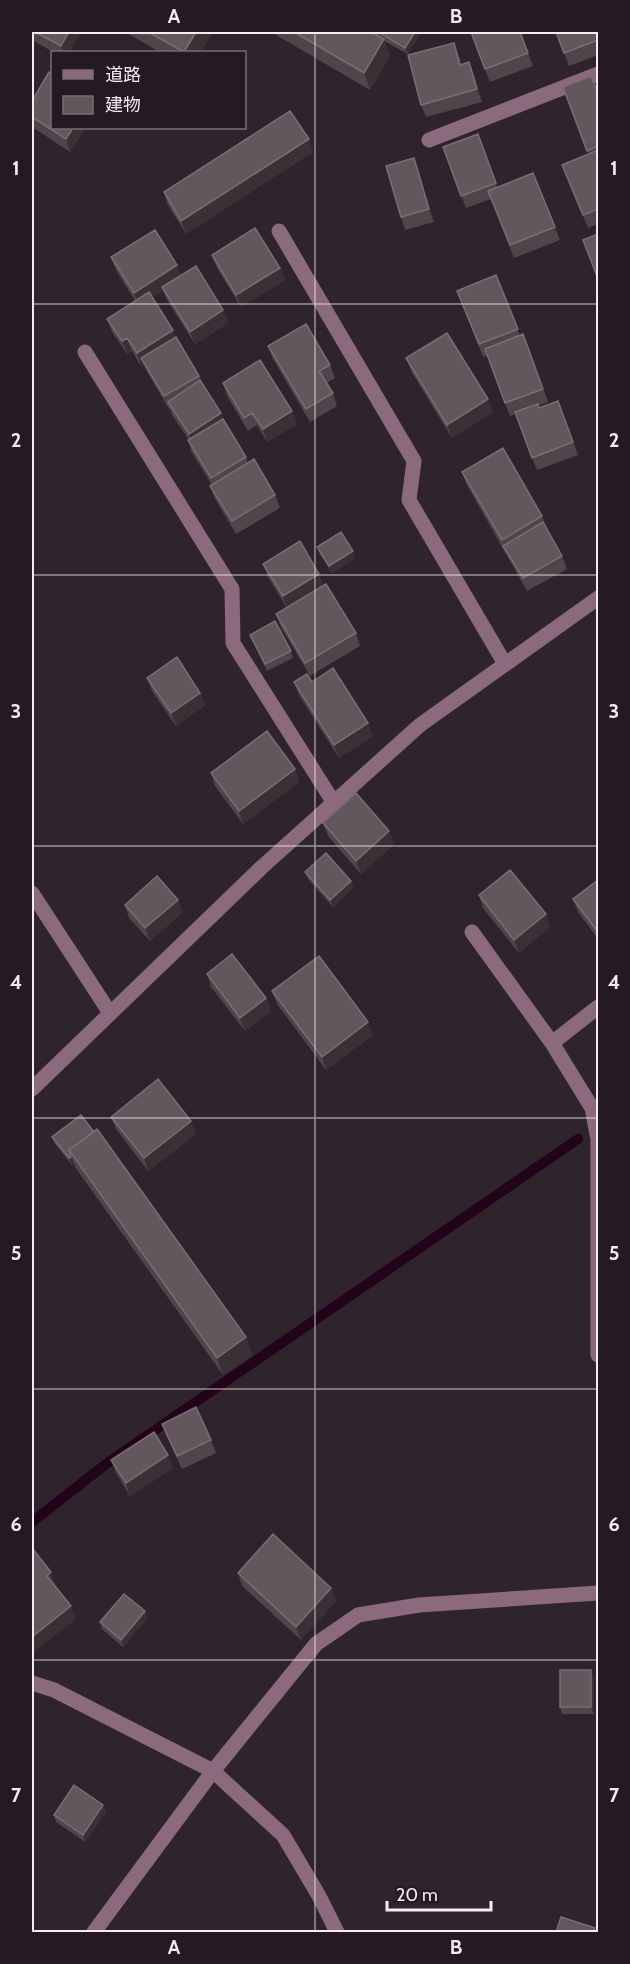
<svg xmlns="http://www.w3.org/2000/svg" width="630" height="1964" font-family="Cabin,'Noto Sans JP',sans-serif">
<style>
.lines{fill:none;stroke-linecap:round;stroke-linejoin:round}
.stream{stroke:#230319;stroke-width:10}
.minor{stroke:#8b6a7d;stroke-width:15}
.wall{fill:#51454c}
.shaded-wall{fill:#3c3037}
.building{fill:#63575d;stroke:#7a6e75;stroke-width:1.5}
.grid{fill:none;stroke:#f6edf2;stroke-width:1.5;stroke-opacity:0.55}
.neatline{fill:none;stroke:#f6edf2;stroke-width:2}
.grid-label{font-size:20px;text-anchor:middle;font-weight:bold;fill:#f6edf2}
</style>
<rect width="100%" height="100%" fill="#2f242b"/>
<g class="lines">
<path class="stream" d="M32 1522 110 1461 578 1139"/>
<path class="minor" d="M429 140 598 74
M279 231 414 461 409 500 505 664
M85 352 232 589 233 643 334 803
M32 893 110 1013
M472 932 552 1043 592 1108 598 1139V1355
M552 1043 598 1007
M32 1089 262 867 420 725 598 598
M32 1683 54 1690 213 1771 283 1835 319 1896 337 1932
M94 1932 213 1771 316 1644 358 1615 419 1605 598 1593"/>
</g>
<path class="wall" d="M32 32H81L69 52H53L32 40Z
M125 32H213L200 52H160Z
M271 32H421L408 54 384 41 390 56 370 90Z
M471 32H520L533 66 490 82Z
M556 32H598V55L569 66Z
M459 56 461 65 474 75 482 102 426 117 421 105Z
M563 87 598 94V224L588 228 562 165 589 154Z
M32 101 85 128 70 152 32 127Z
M478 134 497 187 555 227 560 240 514 258 491 199 466 208 443 147Z
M313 152 186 234 168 205 164 192Z
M414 158 434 222 405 230 401 217Z
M212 255 280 268 285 280 241 307 217 268Z
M111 257 177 265 181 275 223 310 228 323 195 344 167 300 163 290 152 297 199 376 202 382 246 457 248 463 275 495 280 508 236 534 215 499 210 486 212 485 192 453 188 440H189L172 415 170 409H169L146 370 144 365 141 366 132 351 127 354 112 332 107 319 135 301 116 270Z
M496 275 520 336 523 334 548 402 538 406 539 408 558 401 578 455 537 470 515 414 510 416 487 356 483 357 462 304Z
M268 346 330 365 335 378 326 383 333 393 337 406 310 422 273 359Z
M406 358 488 399 493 412 452 438 411 371Z
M223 383 292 411 297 424 267 442 257 425 248 431 227 396Z
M462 472 542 516 547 529 562 556 567 569 527 591 467 485Z
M317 547 355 558 332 573 320 554Z
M263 564 324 586 356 633 360 646 310 676 281 627 276 614 287 608 268 577Z
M250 635 291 651 293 658 267 671Z
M147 678 200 693 205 705 176 726 152 691Z
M294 682H312L373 736 339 758 299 695Z
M295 769 299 782 243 824 215 786 211 773Z
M323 823 389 831 394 844 361 874 328 836Z
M305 872 351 881 353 888 333 907 308 879Z
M598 880V939L578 912 573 899Z
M479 895 546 914 550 927 519 953 483 908Z
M125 905 183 912 150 941 129 918Z
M207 974 266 998 271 1011 245 1031 211 987Z
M272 991 373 1035 326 1070 277 1004Z
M81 1115 246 1337 252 1355 223 1375 75 1167 74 1163 72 1165 55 1144 52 1137Z
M111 1117 196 1134 148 1171 116 1129Z
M162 1424 211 1440 216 1453 182 1469 167 1436Z
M168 1455 173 1468 130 1496 116 1473 111 1460Z
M238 1573 336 1601 301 1640 242 1586Z
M145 1611 147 1618 123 1647 102 1629 100 1622Z
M594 1677V1714H562L560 1707Z
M103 1805 106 1812 85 1842 56 1822 54 1815Z"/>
<path class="shaded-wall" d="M69 32H81L69 52H63L61 46Z
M196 32H213L200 52H184Z
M415 32H421L408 54 405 48Z
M384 39 390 56 370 90 364 73Z
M469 62 474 75 482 102 477 89Z
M73 128H85L70 152 66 139Z
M309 139 313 152 186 234 181 221Z
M414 158 419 171 434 222 429 209Z
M177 265 182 278 162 287 163 290 139 306 134 293Z
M280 268 285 280 241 307 236 295Z
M223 310 228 323 195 344 190 332Z
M173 330 178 343 141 358 144 365 141 366 137 353Z
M127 338 132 351 127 354 122 341Z
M488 399 493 412 452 438 447 425Z
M292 411 297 424 267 442 263 429Z
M221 413 226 425 194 447 189 434Z
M353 551 355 558 332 573 329 566Z
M319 574 324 587 287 609 283 596Z
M200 693 205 705 176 726 171 713Z
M368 723 373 736 339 758 334 745Z
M295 769 299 782 243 824 239 811Z
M389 831 394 844 361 874 356 861Z
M351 881 353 888 333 907 330 900Z
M178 900 183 912 150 941 145 928Z
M546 914 550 927 519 953 514 940Z
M266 998 271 1011 245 1031 240 1018Z
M368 1022 373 1035 326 1070 322 1057Z
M191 1121 196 1134 148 1171 144 1158Z
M71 1157 74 1163 72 1165 69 1158Z
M246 1337 252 1355 223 1375 217 1358Z
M168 1455 173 1468 130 1496 126 1483Z
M51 1572 55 1585 52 1589 47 1576Z
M331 1588 336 1601 301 1640 296 1627Z
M71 1606 76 1619 34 1652 32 1644V1637Z
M145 1611 147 1618 123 1647 121 1640Z
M591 1670 594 1677V1714L591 1707Z
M103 1805 106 1812 85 1842 83 1835Z"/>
<path class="building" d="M35 32H69L61 46Z
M148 32H196L184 52Z
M294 32H371L384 39 364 73Z
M378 32H415L405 48Z
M471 32H520L528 53 485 69Z
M556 32H598V40L564 53Z
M454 43 460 65 469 62 477 89 421 105 408 55Z
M49 72 52 75V128H73L66 139 32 117V101Z
M591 76 598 94V146L587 151 563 87Z
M290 111 309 139 181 221 164 192Z
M478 134 496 183 461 196 443 147Z
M598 150V209L583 215 562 165Z
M414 158 429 209 401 217 386 166Z
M533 173 555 227 510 245 488 191Z
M255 228 280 268 236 295 212 255Z
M155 230 177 265 134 293 111 257Z
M598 234V279L583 240Z
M196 266 223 310 190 332 162 287Z
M496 275 518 329 479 344 457 291Z
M149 292 173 330 137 353 127 338 122 341 107 319Z
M306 324 330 365 319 371 333 393 306 409 268 346Z
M447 333 488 399 447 425 406 358Z
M523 334 543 389 505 403 485 349Z
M176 337 199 376 164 396 141 358Z
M260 360 292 411 263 429 252 413 244 418 223 383Z
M200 380 221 413 189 434 168 402Z
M558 401 573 442 532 458 515 412 538 404 539 408Z
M223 419 246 457 211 478 188 440Z
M503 448 542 516 502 540 462 472Z
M254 459 275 495 232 521 210 486Z
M543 522 562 556 523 578 503 546Z
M341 532 353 551 329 566 317 547Z
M300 541 319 574 283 596 263 564Z
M326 584 356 633 305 663 276 614Z
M275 621 291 651 265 664 250 635Z
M177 657 200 693 171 713 147 678Z
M333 668 368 723 334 745 294 682 307 674 312 682Z
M267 731 295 769 239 811 211 773Z
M356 793 389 831 356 861 323 823Z
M326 853 351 881 330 900 305 872Z
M510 870 546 914 514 940 479 895Z
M157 876 178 900 145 928 125 905Z
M598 880V930L597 931 573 899Z
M232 954 266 998 240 1018 207 974Z
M319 956 368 1022 322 1057 272 991Z
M158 1079 191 1121 144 1158 111 1117Z
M81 1115 94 1132 69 1150 71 1157 69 1158 52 1137Z
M97 1129 246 1337 217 1358 69 1150Z
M196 1407 211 1440 177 1456 162 1424Z
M154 1432 168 1455 126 1483 111 1460Z
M273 1534 331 1588 296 1627 238 1573Z
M32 1548 51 1572 47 1576 71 1606 32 1637Z
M124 1594 145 1611 121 1640 100 1622Z
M560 1670H591V1707H560Z
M74 1785 103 1805 83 1835 54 1815Z
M561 1917 595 1928 593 1932H556Z"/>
<path class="grid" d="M315 32V1932M32 304H598M32 575H598M32 846H598M32 1118H598M32 1389H598M32 1660H598"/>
<rect width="630" height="1964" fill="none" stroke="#251a21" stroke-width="66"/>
<rect x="51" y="51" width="195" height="78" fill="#251a21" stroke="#796e75" stroke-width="1.5"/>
<rect x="63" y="70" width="30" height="9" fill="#8b6a7d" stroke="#796e75" stroke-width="1.5"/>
<text x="105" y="81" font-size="18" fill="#f6edf2">道路</text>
<rect x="63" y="96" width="30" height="18" fill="#63575d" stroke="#796e75" stroke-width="1.5"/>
<text x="105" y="111" font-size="18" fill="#f6edf2">建物</text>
<path d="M387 1901v9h104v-9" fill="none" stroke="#f6edf2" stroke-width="3"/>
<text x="396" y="1901" font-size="18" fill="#f6edf2" stroke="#251a21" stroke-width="4.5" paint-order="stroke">20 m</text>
<rect x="33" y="33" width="564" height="1898" class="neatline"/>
<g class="grid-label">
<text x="174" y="23">A</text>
<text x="456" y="23">B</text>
<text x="16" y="175">1</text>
<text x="614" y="175">1</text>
<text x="16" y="447">2</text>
<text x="614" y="447">2</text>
<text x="16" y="718">3</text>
<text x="614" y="718">3</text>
<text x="16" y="989">4</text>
<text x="614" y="989">4</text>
<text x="16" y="1260">5</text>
<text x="614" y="1260">5</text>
<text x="16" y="1531">6</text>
<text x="614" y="1531">6</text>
<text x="16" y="1802">7</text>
<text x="614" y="1802">7</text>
<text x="174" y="1954">A</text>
<text x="456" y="1954">B</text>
</g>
</svg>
